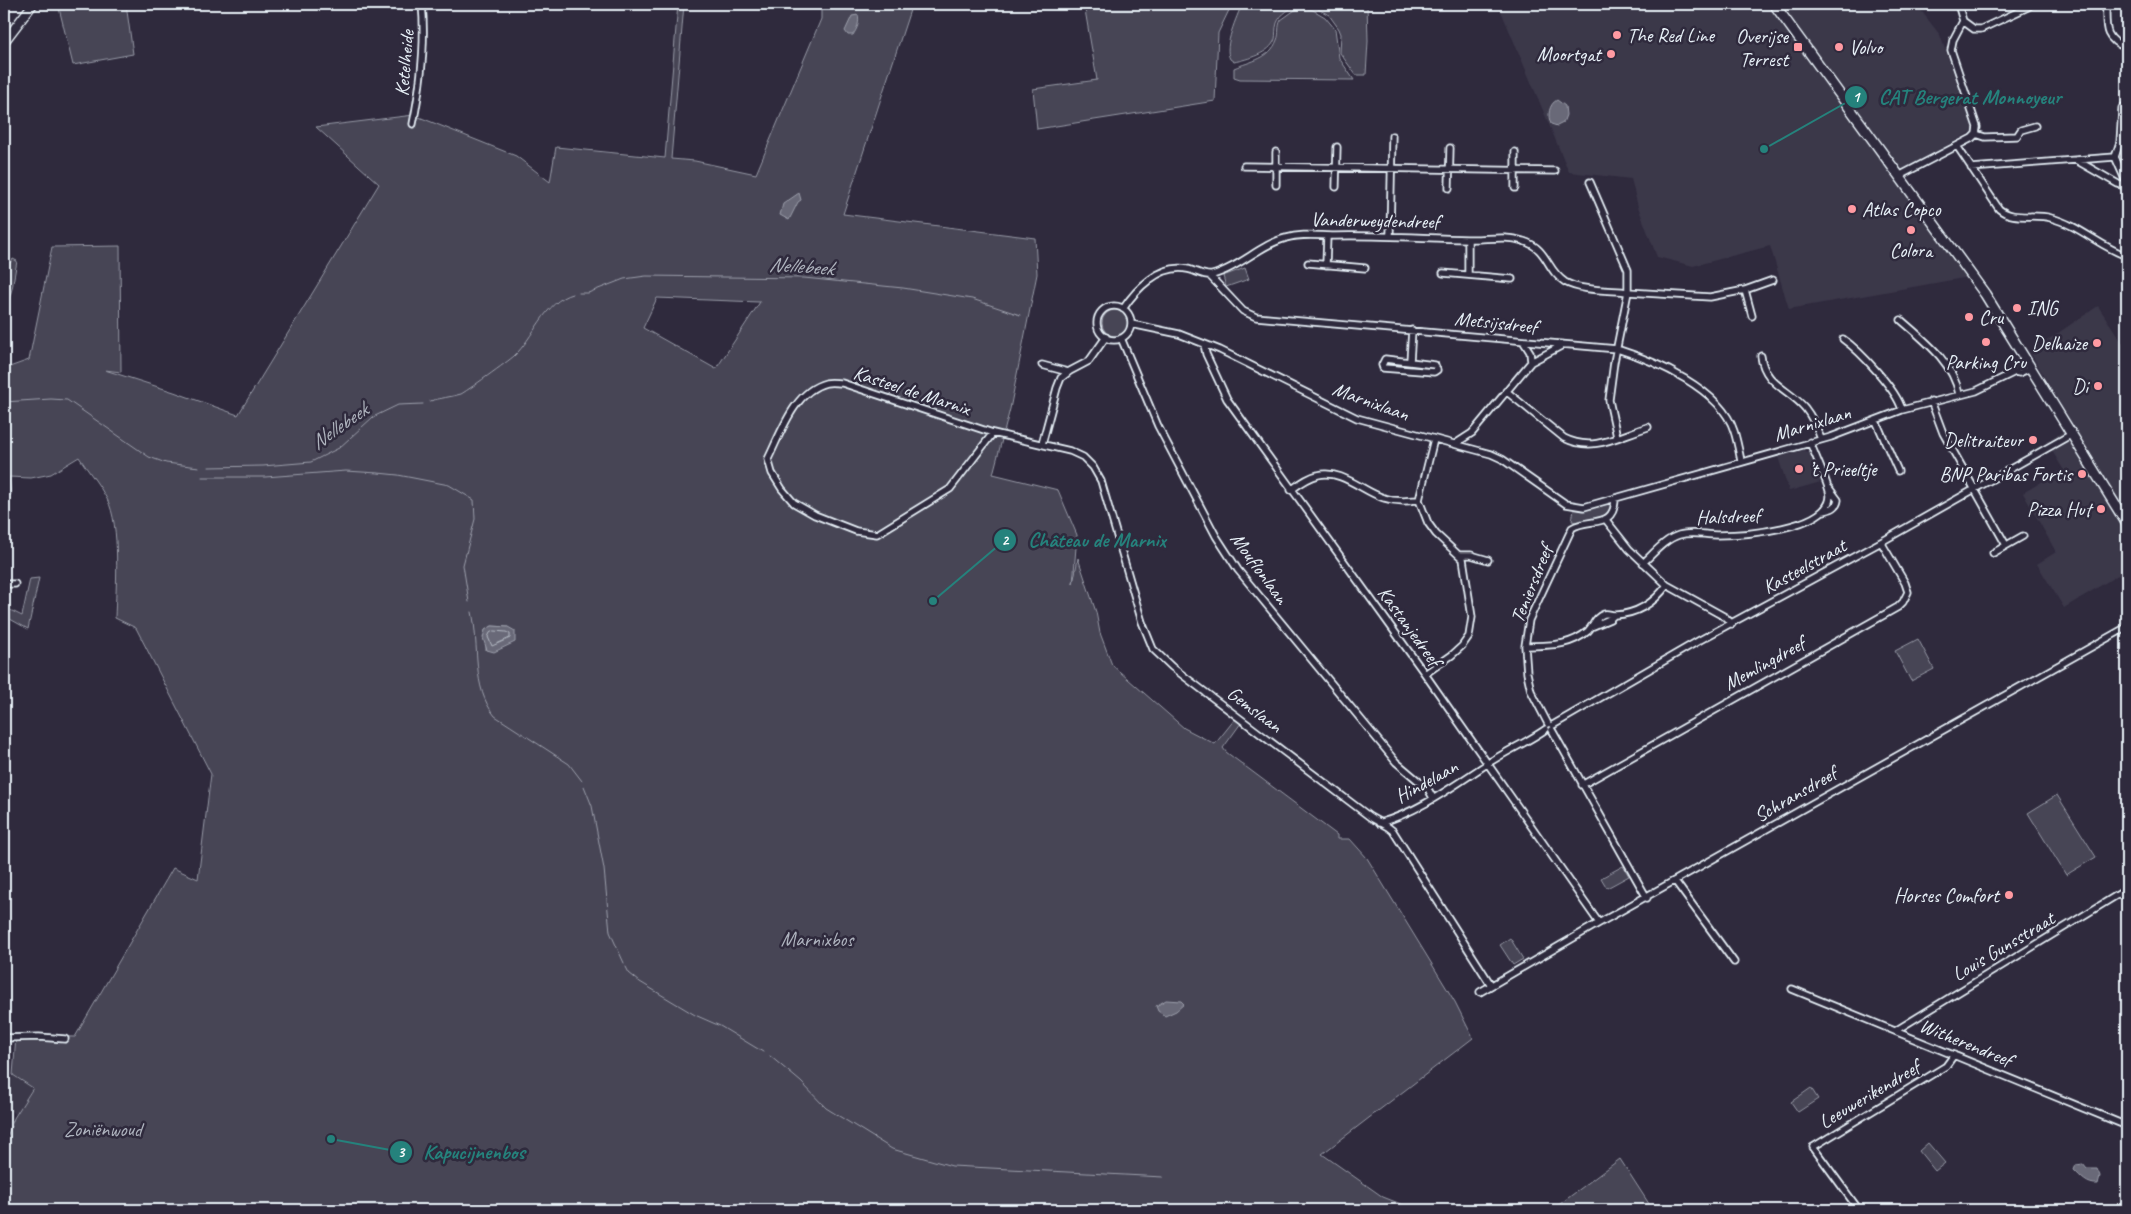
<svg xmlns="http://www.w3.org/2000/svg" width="2131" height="1214" font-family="Caveat,sans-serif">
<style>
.built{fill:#3b3749}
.green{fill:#464455;stroke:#979aa6;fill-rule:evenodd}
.water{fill:#696978;stroke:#9c9fab}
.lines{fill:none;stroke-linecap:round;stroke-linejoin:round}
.shore{stroke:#b5bbc5;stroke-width:1}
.stream{stroke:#9c9fab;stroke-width:1}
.minor-casing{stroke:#e8f1f8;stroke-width:9}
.tertiary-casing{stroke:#e8f1f8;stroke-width:11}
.primary-casing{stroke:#e8f1f8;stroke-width:12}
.minor{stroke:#2f2a3d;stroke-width:5.5}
.tertiary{stroke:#2f2a3d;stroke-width:8}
.primary{stroke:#2f2a3d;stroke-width:9}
.poi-dot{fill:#ff9aa2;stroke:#2f2a3d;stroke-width:2}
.labels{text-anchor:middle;stroke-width:5;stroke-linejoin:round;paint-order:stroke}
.poi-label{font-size:20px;fill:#e8f1f8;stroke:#2f2a3d;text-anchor:end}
.street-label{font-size:20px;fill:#e8f1f8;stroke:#2f2a3d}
.park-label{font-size:20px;fill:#afb4bf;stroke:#2f2a3d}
.water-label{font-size:21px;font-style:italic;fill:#afb4be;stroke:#2f2a3d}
.leader{fill:none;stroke:#25827c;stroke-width:2}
.callout-dot{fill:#25827c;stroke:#2f2a3d;stroke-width:2}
.mark-label{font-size:15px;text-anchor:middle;font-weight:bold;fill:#fff}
.callout-label{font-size:21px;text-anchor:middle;font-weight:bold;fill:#25827c;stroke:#2f2a3d;stroke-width:5;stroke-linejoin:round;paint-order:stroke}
</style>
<rect width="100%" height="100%" fill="#2f2a3d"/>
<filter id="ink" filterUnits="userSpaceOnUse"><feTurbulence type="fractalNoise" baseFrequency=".02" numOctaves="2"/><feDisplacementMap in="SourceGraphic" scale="10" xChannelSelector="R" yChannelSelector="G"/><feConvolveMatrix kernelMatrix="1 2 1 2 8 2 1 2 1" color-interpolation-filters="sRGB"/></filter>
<g filter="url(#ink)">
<path class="built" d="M1498 4H1768L1969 277 1789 309 1770 246 1693 266 1657 257 1638 207 1631 179 1569 172Z
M1781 4H1916L1940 35 1974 130 1902 171Z
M2098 306 2127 350V528L2123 530 2127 537V589L2118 575 2064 608 2037 564 2056 552 2023 493 2063 469 2046 441 2073 426 2030 352Z
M1803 450 1811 453 1821 482 1789 491 1778 457Z
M13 1075 33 1088 17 1115 4 1107V1090Z"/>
<path class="green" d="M58 4H126L133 54 73 65Z
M678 4H684L671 159 695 161 756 174 821 19V4H912L843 214 1035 238 1037 274 1010 409 993 474 1058 490 1077 535 1073 584 1078 558 1096 612 1100 633 1112 665 1184 728 1215 744 1235 719 1241 723 1223 748 1226 752 1337 835V839H1350L1367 858 1455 1002 1473 1038 1322 1154 1383 1197 1416 1210H4V1145L14 1118 33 1088 13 1075 16 1036 75 1037 173 868 198 879 211 774 136 628 115 618C116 587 121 526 107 499 99 484 88 471 79 457L51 474 31 478 9 477 11 495 4 496V369L29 360 52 247 120 246 121 372 105 370 174 392 238 415 379 184 316 127 414 115 516 156 550 182 556 147 665 158ZM657 298 759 302H760L716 369 643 328ZM492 626 508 627 486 650 485 630Z
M1084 4H1232L1218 33 1215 101 1037 129 1033 89 1097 80Z
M1242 4H1301C1292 7 1280 14 1277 23 1275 29 1276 35 1275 39 1270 54 1247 59 1234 62L1230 59C1223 46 1237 17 1242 4Z
M1313 4H1367L1368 41 1366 75H1356L1340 53 1341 34 1339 29 1329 15 1318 9Z
M1306 7 1308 9 1313 10 1325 17 1335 29 1339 58 1354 80 1240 79 1234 77V68C1251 61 1270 59 1277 40 1280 33 1277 27 1281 20L1295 10Z
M13 259 17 261 12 289 4 315V267H7Z
M1245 268 1249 279 1226 287 1223 276Z
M1102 323a13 13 0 1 1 26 0a13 13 0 1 1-26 0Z
M1609 502 1613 505C1605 519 1588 525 1572 521L1574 509 1599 506Z
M39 578 28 629 10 619V612L4 609V607L22 616 30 579Z
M1918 639 1934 669 1911 681 1895 651Z
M2057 795 2096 857 2066 875 2028 813Z
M1623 866 1629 876 1607 888 1601 878Z
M1510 938 1523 959 1513 965 1500 945Z
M1811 1088 1818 1099 1798 1112 1791 1102Z
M1928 1143 1945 1163 1935 1171 1919 1151Z
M1620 1159 1653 1210H1552Z"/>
<path class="water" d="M858 15C860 22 857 29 853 35H848L845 31 852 16Z
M1557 100 1565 106 1566 115 1563 123 1557 126 1551 124C1547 116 1549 104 1557 100Z
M799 193 801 200 798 202 789 220 780 215 783 204Z
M492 626 508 627 515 631V642L494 652 487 650 483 638 485 630Z
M1166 1000 1181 1001 1184 1004 1176 1011 1165 1016 1158 1011 1156 1006Z
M2083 1164 2087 1169H2097L2100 1176 2098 1184C2087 1185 2081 1177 2074 1170L2076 1165Z"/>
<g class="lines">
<path class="shore" d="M494 631 506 632 510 634V638L492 646 488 637 490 633Z"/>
<path class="stream" d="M579 293H588L624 279 646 276 804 278 903 288 972 299 1020 315
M430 401C440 398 451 397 461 394 464 393 510 360 514 356 533 339 545 301 572 294
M4 402 51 399 67 400 149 457 166 463 199 467
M209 467 263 466 311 462 339 448 373 417 398 405 423 404
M202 477H265L346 471 378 473 398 475 449 485 474 500 475 519 463 565 469 602
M472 612C480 646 471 687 495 716L569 764 582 781
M584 786 592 806 604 869 610 932 624 963
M626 967 629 973 640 982 695 1015 720 1026 763 1052
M770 1056 801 1082 826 1108 892 1149 952 1166 1163 1177"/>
<g class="minor-casing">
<path id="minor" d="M1958 4 1963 21 1953 40 1951 50 1977 127 1976 134
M2106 4C2106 27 2103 39 2127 48
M1963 21 1974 29H1981L2028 7 2032 4
M413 124C421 84 426 44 422 4
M1976 134 1985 137 2017 136 2021 130 2035 126
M1957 146 1999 209C2013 221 2034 213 2051 218 2079 225 2100 247 2127 256
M1276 152V185
M2115 157 2120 142 2122 108 2127 104
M2076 160 2118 184 2127 187
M1244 166 1555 171
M1971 168 2115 157 2127 184
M1899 176 1972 138 1976 134
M1590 182 1628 270V292L1710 297 1745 290 1773 280
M1336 187 1337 147
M1449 188 1450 148
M1515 188V152
M1390 235 1392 136
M1308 263 1365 268
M1326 265 1327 236
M1443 273 1512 279
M1468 275V239
M1210 276 1243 311 1256 317 1617 349C1655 361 1721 389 1734 431 1737 440 1739 451 1741 461
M1745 290 1752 316
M1097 323a17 17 0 1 1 34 0a17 17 0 1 1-34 0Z
M1123 309C1136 289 1160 264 1187 269 1194 270 1206 277 1212 275 1239 268 1261 244 1286 238 1302 233 1318 236 1335 236 1379 235 1423 238 1467 239 1485 240 1505 235 1523 241 1548 248 1546 270 1565 282 1580 291 1610 290 1628 292L1614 362 1609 400 1617 437
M1901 320C1925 341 1953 362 1959 394
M1131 324 1179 334 1220 350 1357 418 1491 454 1502 459 1566 504 1584 507 1831 437 1902 410 1976 391 2015 372 2019 373 2031 368
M1121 338 1158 426 1216 536 1238 570 1396 762 1428 789 1433 798
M1843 339C1860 351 1897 390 1902 410
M1523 341 1530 352 1531 362
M1204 344 1206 354 1227 399 1425 674 1599 923
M1761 356C1764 384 1789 389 1805 408 1813 418 1817 428 1821 439
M1385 359 1435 365 1437 370 1434 372 1383 368 1382 365Z
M1410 361 1412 330
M1042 365 1068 372
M2015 372 2018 365 2026 360
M1506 391 1564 438C1594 453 1618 436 1648 427
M1931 401 1943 433 2006 545
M1876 421 1898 471
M993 433 950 489 877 534 856 531 815 515 794 503 782 489 772 473 768 459C781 433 794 391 826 383 831 382 837 383 842 383L993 433 1070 451 1083 457 1093 467 1101 481 1142 622 1153 649 1172 667 1370 817 1388 827 1393 831 1491 985
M1042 444 1057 388 1061 378 1070 371 1089 361 1106 337
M1455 444 1472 433 1531 362 1561 346
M1291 490C1299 484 1309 477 1318 475 1342 469 1363 492 1384 498 1396 502 1407 501 1419 500
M1824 511C1831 509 1837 508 1838 500L1829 488
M1606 520 1629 549 1667 585 1725 617 1732 624
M1993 553 2023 536
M1459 555H1471L1488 560
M1643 563C1653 554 1665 539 1679 535 1692 531 1704 535 1717 535 1742 535 1829 529 1830 496 1830 487 1814 453 1810 442
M4 584H15
M1591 627 1610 619 1614 615
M1525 646C1549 645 1569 647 1588 631 1594 625 1595 617 1604 614 1608 613 1611 615 1615 615 1638 614 1654 603 1667 585
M1425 674 1452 655 1462 646 1469 636 1472 617 1463 559 1436 534 1428 523 1419 500 1434 439
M1548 724 1531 691 1527 673 1525 646 1529 620 1572 528C1589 517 1615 530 1615 498
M1553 725 1700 640 1881 542 2072 434
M1552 730 1647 898
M1582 785 1898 607 1903 602 1908 592 1905 583 1881 542
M1379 823C1419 812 1453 786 1487 764 1506 751 1528 742 1546 729
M1675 881 1734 962
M1792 989 2127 1126
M1480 992 1599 923 2127 627
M1895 1031 2127 889
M4 1038 39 1037 65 1039
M1859 1210 1813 1147 1946 1066 1954 1055"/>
</g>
<g class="tertiary-casing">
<path id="tertiary" d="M4 42 33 4"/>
</g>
<g class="primary-casing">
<path id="primary" d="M1774 4 1985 294 2127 524"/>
</g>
<use href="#minor" class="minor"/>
<use href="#tertiary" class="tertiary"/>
<use href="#primary" class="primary"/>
</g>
</g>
<g class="poi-dot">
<circle cx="1617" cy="35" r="5"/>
<rect x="1793" y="42" width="10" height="10" rx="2.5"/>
<circle cx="1839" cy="47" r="5"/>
<circle cx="1611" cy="54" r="5"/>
<circle cx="1852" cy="209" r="5"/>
<circle cx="1911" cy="230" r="5"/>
<circle cx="2017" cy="308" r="5"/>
<circle cx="1969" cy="317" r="5"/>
<circle cx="1986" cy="342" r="5"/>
<circle cx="2097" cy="343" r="5"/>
<circle cx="2098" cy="386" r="5"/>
<circle cx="2033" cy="440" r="5"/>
<circle cx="1799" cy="469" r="5"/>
<circle cx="2082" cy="474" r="5"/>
<circle cx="2101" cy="509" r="5"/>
<circle cx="2009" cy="895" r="5"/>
</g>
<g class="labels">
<g class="poi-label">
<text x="1627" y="42" text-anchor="start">The Red Line</text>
<text x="1788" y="43">Overijse<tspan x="1788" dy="23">Terrest</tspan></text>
<text x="1849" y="54" text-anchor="start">Volvo</text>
<text x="1601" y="61">Moortgat</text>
<text x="1862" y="216" text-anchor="start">Atlas Copco</text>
<text x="1911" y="257" text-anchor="middle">Colora</text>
<text x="2027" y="315" text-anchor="start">ING</text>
<text x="1979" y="324" text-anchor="start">Cru</text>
<text x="2087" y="350">Delhaize</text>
<text x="1986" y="369" text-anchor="middle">Parking Cru</text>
<text x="2088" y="393">Di</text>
<text x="2023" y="447">Delitraiteur</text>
<text x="1809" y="476" text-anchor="start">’t Prieeltje</text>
<text x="2072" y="481">BNP Paribas Fortis</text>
<text x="2091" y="516">Pizza Hut</text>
<text x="1999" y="902">Horses Comfort</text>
</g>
<g class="street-label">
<text transform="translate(404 63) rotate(-85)" y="7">Ketelheide</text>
<text transform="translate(1375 220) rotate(1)" y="7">Vanderweydendreef</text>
<text transform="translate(1496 322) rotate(6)" y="7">Metsijsdreef</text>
<text transform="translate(912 390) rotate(18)" y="7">Kasteel de Marnix</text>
<text transform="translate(1371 401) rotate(20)" y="7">Marnixlaan</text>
<text transform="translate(1812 423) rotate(-17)" y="7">Marnixlaan</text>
<text transform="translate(1728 516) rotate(-2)" y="7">Halsdreef</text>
<text transform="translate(1804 566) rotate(-29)" y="7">Kasteelstraat</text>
<text transform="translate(1260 568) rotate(54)" y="7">Mouflonlaan</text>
<text transform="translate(1531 584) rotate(-68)" y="7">Teniersdreef</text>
<text transform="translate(1410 626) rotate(54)" y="7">Kastanjedreef</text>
<text transform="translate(1764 663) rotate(-29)" y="7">Memlingdreef</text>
<text transform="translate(1255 709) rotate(37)" y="7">Gemslaan</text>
<text transform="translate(1426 781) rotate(-29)" y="7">Hindelaan</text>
<text transform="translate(1795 794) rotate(-30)" y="7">Schransdreef</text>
<text transform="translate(2003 946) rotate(-31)" y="7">Louis Gunsstraat</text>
<text transform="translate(1966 1042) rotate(22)" y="7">Witherendreef</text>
<text transform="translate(1869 1094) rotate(-31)" y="7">Leeuwerikendreef</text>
</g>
<g class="park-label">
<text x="817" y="946">Marnixbos</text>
<text x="103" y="1136">Zoniënwoud</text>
</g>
<g class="water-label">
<text transform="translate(801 266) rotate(4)" y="7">Nellebeek</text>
<text transform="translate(339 426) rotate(-35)" y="7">Nellebeek</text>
</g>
</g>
<path class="leader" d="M1764 149L1856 97M933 601L1005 540M331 1139L401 1152"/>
<g class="callout-dot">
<circle cx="1764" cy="149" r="5"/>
<circle cx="933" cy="601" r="5"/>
<circle cx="331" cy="1139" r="5"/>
<circle cx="1856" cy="97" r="12"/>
<circle cx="1005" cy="540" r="12"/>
<circle cx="401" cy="1152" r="12"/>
</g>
<g class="mark-label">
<text x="1856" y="102">1</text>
<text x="1005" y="545">2</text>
<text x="401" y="1157">3</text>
</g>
<g class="callout-label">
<text x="1970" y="104">CAT Bergerat Monnoyeur</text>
<text x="1097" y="547">Château de Marnix</text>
<text x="474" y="1159">Kapucijnenbos</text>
</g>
<rect width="2131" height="1214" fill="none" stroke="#2f2a3d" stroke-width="20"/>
<rect x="10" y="10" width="2111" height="1194" fill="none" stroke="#e8f1f8" stroke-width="2" filter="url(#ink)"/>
</svg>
